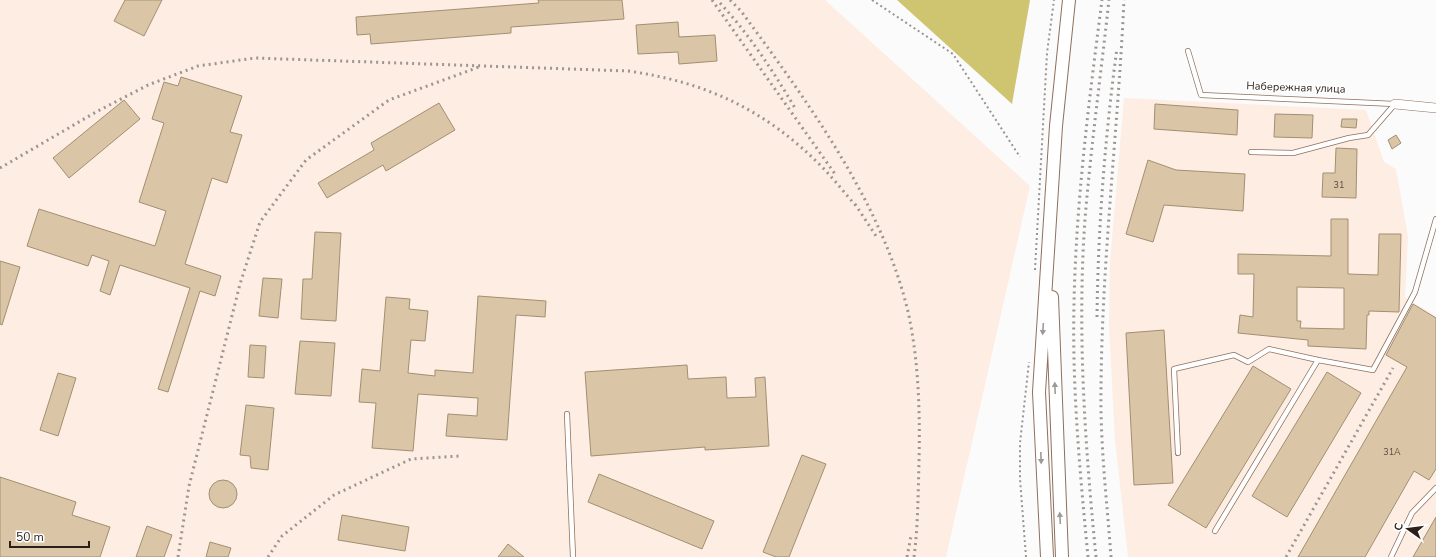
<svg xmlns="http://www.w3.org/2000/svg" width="1436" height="557" font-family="'Nunito Sans',sans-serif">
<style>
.built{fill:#feede3}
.forest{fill:#cfc571}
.building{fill:#dac6a7;stroke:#a28f72;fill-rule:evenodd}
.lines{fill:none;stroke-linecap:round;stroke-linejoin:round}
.lane-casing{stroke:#8e705d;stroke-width:6}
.street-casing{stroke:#8e705d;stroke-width:10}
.secondary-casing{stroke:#8e705d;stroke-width:14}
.path{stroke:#9a9490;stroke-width:2;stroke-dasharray:2 3;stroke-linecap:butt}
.lane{stroke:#fff;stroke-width:4.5}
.street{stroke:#fff;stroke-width:9}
.secondary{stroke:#fff;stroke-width:12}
.rail{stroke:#9b9692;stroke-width:3;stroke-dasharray:2 4;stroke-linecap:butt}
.oneway{fill:#a09a97}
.labels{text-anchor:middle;stroke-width:3;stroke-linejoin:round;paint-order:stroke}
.number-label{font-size:9px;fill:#57493b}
.street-label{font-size:11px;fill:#2b1f17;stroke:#fff}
</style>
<rect width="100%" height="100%" fill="#fbfbfb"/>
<path class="built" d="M0 0H825L1030 186 946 557H0Z
M1124 98 1366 110 1384 162 1396 169 1408 236 1405 298 1436 316V557H1128L1115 440 1109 327 1110 262Z"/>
<path class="forest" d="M897 0H1030L1012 104Z"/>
<path class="building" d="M125 0H162L144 36 114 21Z
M538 0H622L624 19 511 27V33L371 44 370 34 357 35 356 17 539 3Z
M678 22 679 37 715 35 717 61 679 64 678 52 638 54 636 25Z
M181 77 242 96 230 132 242 135 227 183 212 178 185 264 221 276 215 296 200 291 168 392 158 389 190 288 120 265 110 295 100 291 109 261 92 255 88 266 27 246 39 209 155 246 166 211 139 202 164 123 152 119 164 82 178 86Z
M124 100 140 119 69 178 53 158Z
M439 103 455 130 386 171 383 165 327 198 318 183 374 150 371 143Z
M1155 104 1238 110 1237 135 1154 129Z
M1275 114 1313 115 1312 138 1274 137Z
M1342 119H1357L1356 128 1341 127Z
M1396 135 1401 143 1392 149 1388 140Z
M1336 148 1357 149 1356 198 1322 197 1323 173H1335Z
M1148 160 1176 170 1245 174 1243 211 1164 205 1153 242 1126 234Z
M1331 219H1348V274L1378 275 1379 234H1401L1399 312 1369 311V315H1367L1366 349 1308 346V340L1238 333 1240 315 1253 317 1254 274H1238V254L1331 256ZM1297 287 1344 288V329L1300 328 1301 321H1297Z
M315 232 341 233 336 321 301 319 303 279H312Z
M0 261 20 267 2 325 0 324Z
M263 278 282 279 278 318 259 316Z
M478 296 546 301 545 317 516 315 507 440 446 436 448 414 477 416 478 398 418 394 413 451 372 448 376 403 359 402 362 369 380 371 386 297 410 299 409 309 428 311 425 341 411 340 408 373 435 376V370L473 373Z
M1413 304 1436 318V469L1429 480 1414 471 1365 557H1298L1407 367 1386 355Z
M1164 330 1173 483 1134 485 1126 333Z
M300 341 335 343 331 396 295 394Z
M250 345 266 346 264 378 248 377Z
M687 365 688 379 726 377 727 398 756 397 755 378 765 377 769 446 705 450V447L591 456 585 372Z
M1253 366 1291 389 1206 528 1168 505Z
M1327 372 1361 393 1287 517 1252 496Z
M58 373 76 378 58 436 40 430Z
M246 405 274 408 268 470 251 468 250 456 240 455Z
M802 455 826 464 789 557H776L763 552Z
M599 474 714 521 702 549 588 502Z
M0 477 76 502 72 515 110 527 100 557H0Z
M209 494a14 14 0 1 1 28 0a14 14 0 1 1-28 0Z
M342 515 409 527 405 551 338 540Z
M1436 517V557H1413Z
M147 526 172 535 164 557H136Z
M210 542 231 548 228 557H206Z
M508 544 524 557H498Z"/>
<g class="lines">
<g class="lane-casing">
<path id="lane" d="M1188 51 1201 95 1395 104
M1251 152 1293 153 1349 138 1368 135 1395 104
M567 414 573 557
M1178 453 1174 369 1234 355 1248 362 1269 349 1318 360 1373 370 1415 292 1436 219
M1215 531 1318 360
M1391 557 1412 513 1436 488"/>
</g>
<g class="street-casing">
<path id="street" d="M1395 104 1436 108"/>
</g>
<g class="secondary-casing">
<path id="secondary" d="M1052 297 1062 557
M1047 557 1039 392 1056 126 1069 0"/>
</g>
<path class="path" d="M872 0 953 54 1020 157
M1035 270 1047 53 1054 0
M1026 557 1020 479V443L1029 362"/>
<use href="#lane" class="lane"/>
<use href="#street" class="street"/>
<use href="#secondary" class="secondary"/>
<path class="rail" d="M712 0 835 174
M730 0 741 11C807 101 884 205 909 316 919 365 920 414 919 463 918 495 918 526 914 557
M720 3C749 34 773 71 795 108
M0 168 96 112 148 85 198 66 255 58 628 71C706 82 766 110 822 167 835 180 846 195 858 208
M855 204 878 239
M1097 317C1098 227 1105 137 1117 48
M178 557 189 486 240 284 260 222 306 160 389 100 479 67
M268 557 282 536 334 495 411 459 460 456
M907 557 911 536
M1088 557C1080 473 1072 388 1074 304 1076 202 1089 101 1102 0
M1096 557C1085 445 1077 331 1085 219 1091 146 1101 73 1109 0
M1111 557C1107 501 1100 444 1101 388 1102 259 1118 130 1124 0
M1286 557 1393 368"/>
</g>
<defs><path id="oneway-solid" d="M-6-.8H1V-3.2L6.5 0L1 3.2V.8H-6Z"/></defs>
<g class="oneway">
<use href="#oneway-solid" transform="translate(1043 329) rotate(94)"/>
<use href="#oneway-solid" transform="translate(1055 388) rotate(-92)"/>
<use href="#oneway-solid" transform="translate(1041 458) rotate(88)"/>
<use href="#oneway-solid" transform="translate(1060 518) rotate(-93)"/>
</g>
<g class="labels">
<g class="number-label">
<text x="1339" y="188">31</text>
<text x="1392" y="455">31А</text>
</g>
<g class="street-label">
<text transform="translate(1296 87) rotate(2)" y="4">Набережная улица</text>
</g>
</g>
<g transform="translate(1408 529) rotate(284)" stroke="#ffffff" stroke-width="3" paint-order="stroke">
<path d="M0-3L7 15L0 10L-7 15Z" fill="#2b1f17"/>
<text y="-6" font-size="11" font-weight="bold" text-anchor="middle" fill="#2b1f17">С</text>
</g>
<path d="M10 541v6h79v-6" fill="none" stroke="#2b1f17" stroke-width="2"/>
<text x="16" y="541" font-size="12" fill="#2b1f17" stroke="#ffffff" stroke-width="3" paint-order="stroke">50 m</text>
</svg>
